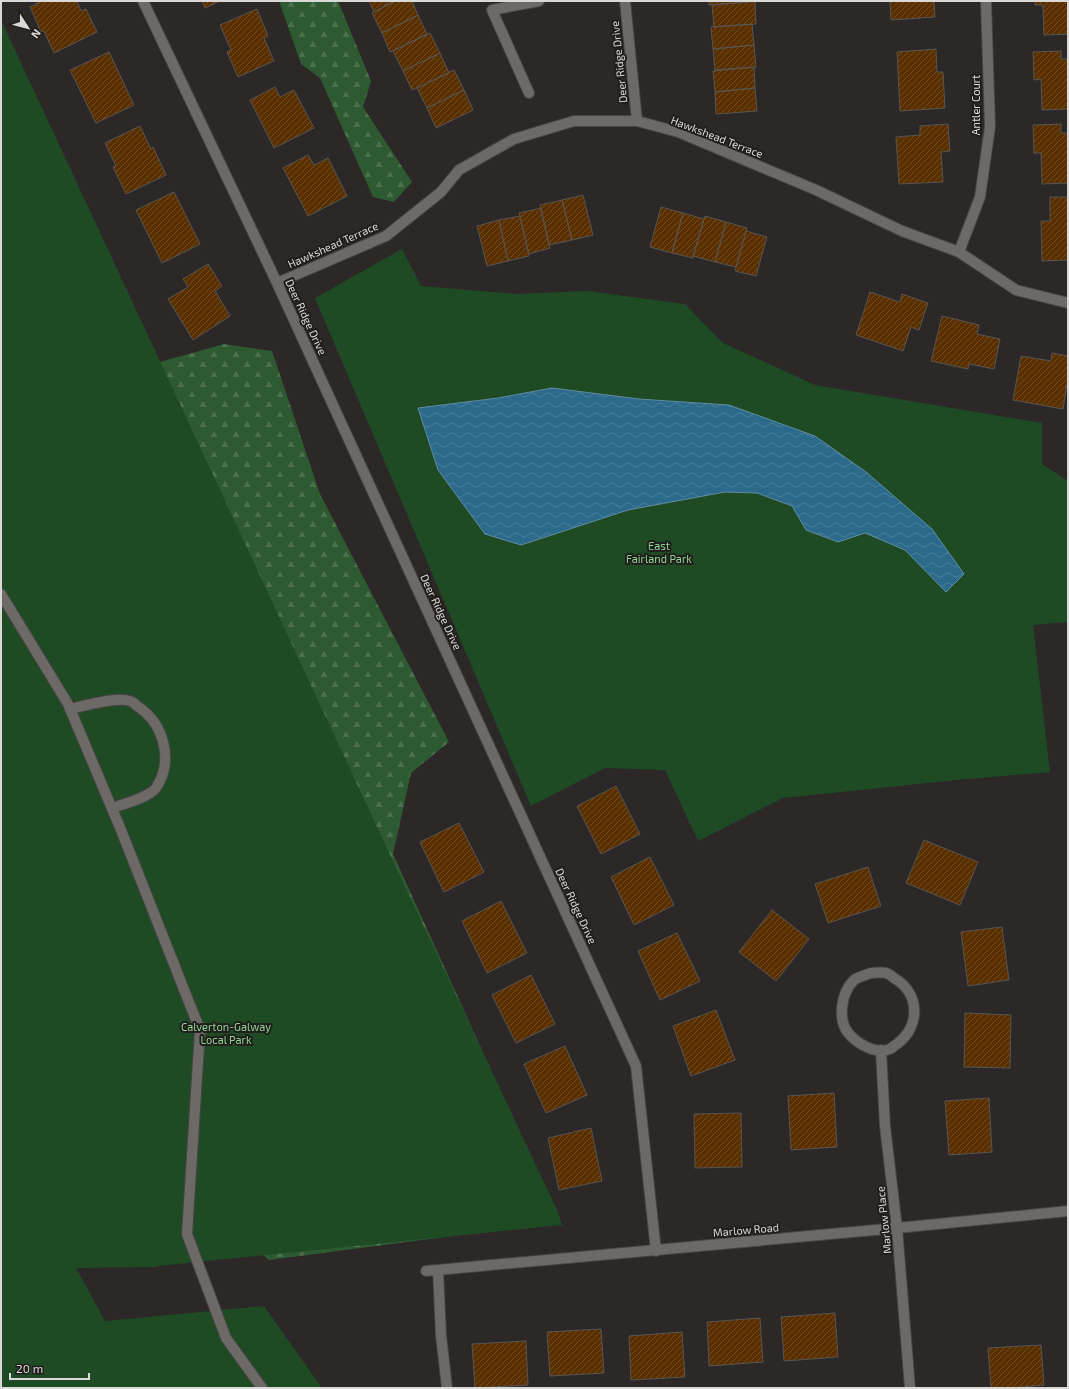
<svg xmlns="http://www.w3.org/2000/svg" width="1069" height="1389" font-family="'Exo 2',sans-serif">
<style>
.forest{fill:url(#forest-firs)}
.park{fill:#1f4b24}
.water{fill:url(#water-waves);stroke:#608ba2}
.building{fill:url(#building-hatch);stroke:#575553}
.lines{fill:none;stroke-linecap:round;stroke-linejoin:round}
.service-casing{stroke:#474544;stroke-width:12}
.minor-casing{stroke:#474544;stroke-width:12}
.service{stroke:#6c6967;stroke-width:10}
.minor{stroke:#6c6967;stroke-width:10}
.labels{text-anchor:middle;stroke-width:4;stroke-linejoin:round;paint-order:stroke}
.street-label{font-size:11px;fill:#dbd9d8;stroke:#211f1d}
.park-label{font-size:11px;fill:#8fd292;stroke:#211f1d}
</style>
<defs>
<pattern id="forest-firs" width="22" height="20" patternUnits="userSpaceOnUse"><rect width="22" height="20" fill="#2e5a31"/><path d="M5 1l3.5 6h-7zM16 11l3.5 6h-7z" fill="#4c714e"/></pattern>
<pattern id="water-waves" width="16" height="10" patternUnits="userSpaceOnUse"><rect width="16" height="10" fill="#2b6a8b"/><path d="M0 5q4-4 8 0t8 0" fill="none" stroke="#497f9b"/></pattern>
<pattern id="building-hatch" width="6" height="6" patternUnits="userSpaceOnUse"><rect width="6" height="6" fill="#592f00"/><path d="M-1 1l2-2M0 6l6-6M5 7l2-2" fill="none" stroke="#704d24"/></pattern>
</defs>
<rect width="100%" height="100%" fill="#2b2827"/>
<path class="forest" d="M279 1H338L371 81 363 107 412 182 394 202 373 197 320 78 301 64Z
M1 21 160 362 224 344 272 351 320 494 449 742 411 773 393 854 560 1222 269 1260 233 1230Z"/>
<path class="park" d="M1 20 377 827 558 1212 562 1225 157 1266 156 1267 76 1268 105 1321 264 1306 322 1388H1Z
M402 249 421 286 515 294 587 291 685 304 723 343 815 385 1042 423V464L1068 481V622L1033 625 1050 772 966 779 783 798 698 841 665 770 605 768 531 806 315 298Z"/>
<path class="water" d="M552 388 639 399 729 405 815 436 866 472 932 529 964 574 946 592 905 550 865 533 838 542 806 530 792 506 757 493 725 492 628 510 521 545 485 534 438 470 418 408 498 398Z"/>
<path class="building" d="M42 1H77L81 11 86 9 97 32 54 53 44 31 41 32 30 7Z
M202 1H220L205 8Z
M369 1H395L374 12Z
M395 1H412L418 15 382 33 372 13Z
M709 1H751V2L709 5Z
M755 1 756 24 714 27 712 5Z
M890 1H934L935 17 891 20Z
M1035 1H1068V34L1044 35 1043 5H1035Z
M257 9 268 36 264 38 274 61 238 77 227 52 231 50 220 25Z
M418 15 427 34 390 52 382 33Z
M752 24 754 45 713 49 711 27Z
M430 33 440 53 403 71 393 51Z
M754 45 756 67 715 70 713 49Z
M936 49 937 72H943L945 108 900 111 897 52Z
M1061 51V59H1068V109L1042 110 1041 79 1034 80 1033 52Z
M109 52 134 105 96 123 70 70Z
M440 53 449 73 412 90 403 71Z
M754 67 755 88 715 92 713 71Z
M454 70 464 90 427 108 417 88Z
M275 87 280 97 294 90 314 128 274 148 250 100Z
M755 88 757 111 716 114 715 92Z
M464 90 473 110 436 128 427 108Z
M948 124 950 151 941 152 943 182 899 184 896 137 920 135V126Z
M1061 124V133H1068V183L1042 184 1041 153H1034L1033 125Z
M140 126 151 149 153 147 166 175 126 194 113 167 116 166 105 143Z
M308 155 314 165 328 158 347 196 308 216 283 168Z
M174 192 200 244 162 263 136 210Z
M583 195 593 235 572 240 562 200Z
M1050 197H1068V260L1042 261 1041 221H1050Z
M562 200 572 240 549 245 540 205Z
M661 207 683 213 672 253 650 247Z
M541 208 550 248 529 254 519 213Z
M683 213 704 219 693 258 672 253Z
M520 216 529 256 508 261 499 220Z
M705 216 726 222 715 262 693 256Z
M499 220 508 261 487 266 477 226Z
M726 222 747 228 736 267 715 262Z
M746 231 767 237 756 276 735 271Z
M208 264 222 286 215 291 230 316 193 340 168 299 188 287 183 279Z
M870 292 900 302 902 294 928 303 919 330 911 327 903 351 856 335Z
M942 316 979 325 977 334 1000 339 994 369 969 364 968 369 931 361Z
M1052 353 1068 356V384H1067L1063 409 1013 400 1021 356 1051 361Z
M616 786 640 834 601 854 577 806Z
M459 823 484 872 444 892 420 842Z
M924 840 978 862 960 905 906 883Z
M650 857 674 905 634 925 611 877Z
M868 867 881 906 828 923 815 884Z
M501 901 527 953 487 973 462 921Z
M772 910 809 939 776 981 739 952Z
M1002 927 1009 980 968 986 961 932Z
M677 933 700 981 660 1000 638 951Z
M531 975 555 1024 516 1043 492 995Z
M716 1010 735 1060 691 1076 673 1026Z
M965 1013 1011 1015 1010 1068 964 1067Z
M565 1046 587 1095 546 1113 524 1064Z
M834 1093 837 1147 791 1150 788 1096Z
M989 1098 992 1152 949 1155 945 1101Z
M741 1113 742 1167 695 1168 694 1114Z
M591 1128 602 1181 559 1190 548 1138Z
M835 1313 838 1357 784 1361 781 1317Z
M760 1318 763 1362 709 1366 707 1322Z
M601 1329 604 1373 550 1376 547 1332Z
M682 1332 685 1377 631 1380 629 1336Z
M526 1341 528 1385 475 1388 472 1344Z
M1041 1345 1044 1385 1012 1388H991L988 1348Z"/>
<g class="lines">
<g class="service-casing">
<path id="service" d="M529 93 492 10 539 1
M70 709C84 706 116 696 130 701 132 701 135 704 137 706 164 723 174 761 156 788 148 798 123 804 112 808
M438 1270 441 1335 447 1388"/>
</g>
<g class="minor-casing">
<path id="minor" d="M143 1 277 283 636 1066 656 1251
M625 1 637 121
M959 252 980 197 990 127 986 1
M277 283 386 236 441 192 459 170 514 139 574 121H637L678 132 816 190 902 231 959 252 1016 290 1068 303
M1 594 68 704 121 830 200 1030 187 1234 226 1338 262 1388
M871 973C875 973 882 972 886 973 889 974 892 976 894 978 920 993 921 1026 897 1044 895 1045 892 1048 890 1049 876 1055 858 1044 849 1034 837 1020 841 993 854 980 858 977 866 975 871 973Z
M881 1050 885 1126 897 1228 910 1388
M426 1271 897 1228 1068 1211"/>
</g>
<use href="#service" class="service"/>
<use href="#minor" class="minor"/>
</g>
<g class="labels">
<g class="street-label">
<text transform="translate(619 62) rotate(-96)" y="4">Deer Ridge Drive</text>
<text transform="translate(976 105) rotate(-90)" y="4">Antler Court</text>
<text transform="translate(717 137) rotate(21)" y="4">Hawkshead Terrace</text>
<text transform="translate(333 245) rotate(-24)" y="4">Hawkshead Terrace</text>
<text transform="translate(306 317) rotate(65)" y="4">Deer Ridge Drive</text>
<text transform="translate(441 612) rotate(65)" y="4">Deer Ridge Drive</text>
<text transform="translate(576 906) rotate(65)" y="4">Deer Ridge Drive</text>
<text transform="translate(884 1220) rotate(-96)" y="4">Marlow Place</text>
<text transform="translate(746 1230) rotate(-5)" y="4">Marlow Road</text>
</g>
<g class="park-label">
<text x="659" y="550">East<tspan x="659" dy="13">Fairland Park</tspan></text>
<text x="226" y="1031">Calverton-Galway<tspan x="226" dy="13">Local Park</tspan></text>
</g>
</g>
<rect width="1069" height="1389" fill="none" stroke="#dbd9d8" stroke-width="4"/>
<g transform="translate(28 28) rotate(126)" stroke="#211f1d" stroke-width="3" paint-order="stroke">
<path d="M0-3L7 15L0 10L-7 15Z" fill="#dbd9d8"/>
<text y="-6" font-size="11" font-weight="bold" text-anchor="middle" fill="#dbd9d8">N</text>
</g>
<path d="M10 1373v6h79v-6" fill="none" stroke="#dbd9d8" stroke-width="2"/>
<text x="16" y="1373" font-size="12" fill="#dbd9d8" stroke="#211f1d" stroke-width="3" paint-order="stroke">20 m</text>
</svg>
